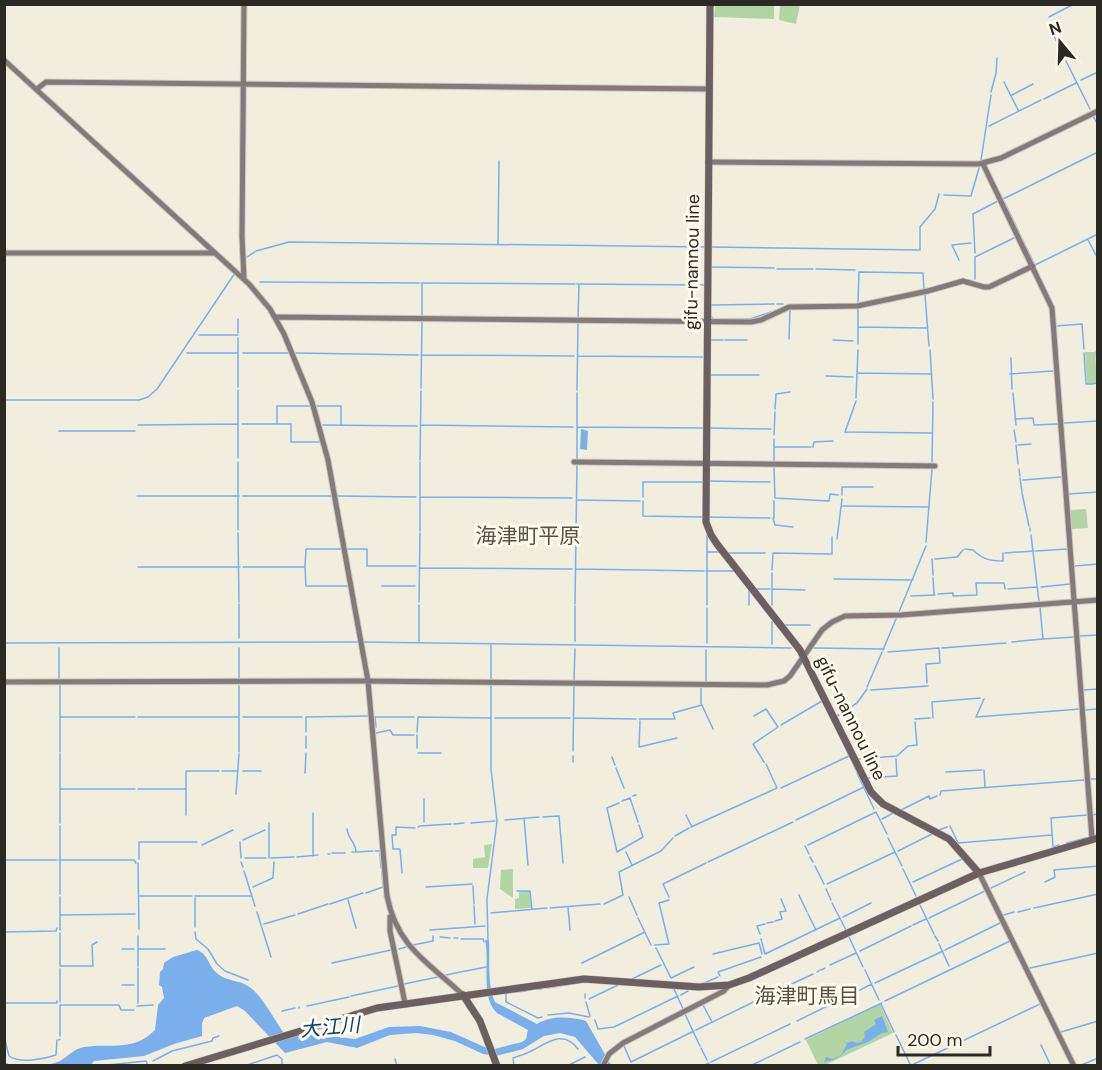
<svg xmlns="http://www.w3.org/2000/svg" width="1102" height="1070" font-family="'DM Sans','Noto Sans JP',sans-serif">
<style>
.green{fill:#b3d5a3}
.water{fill:#7aafec}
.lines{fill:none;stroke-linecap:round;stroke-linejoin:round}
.stream{stroke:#7aafec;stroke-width:1.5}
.secondary-casing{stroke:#cdcabd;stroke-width:7}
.primary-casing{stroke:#cdcabd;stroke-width:8}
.secondary{stroke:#847a7b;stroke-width:5}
.primary{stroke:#6c5f61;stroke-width:7}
.labels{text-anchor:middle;stroke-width:6;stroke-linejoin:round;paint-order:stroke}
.street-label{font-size:18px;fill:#2a2923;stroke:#fffbec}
.water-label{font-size:20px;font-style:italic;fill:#094279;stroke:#fffbec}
.quarter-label{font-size:21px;fill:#545145;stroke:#fffbec}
</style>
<rect width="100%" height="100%" fill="#f1eddf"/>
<path class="green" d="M715 5H774V19L714 17Z
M780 5H800L796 24 779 20Z
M1095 352 1097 383 1087 384 1085 352Z
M1086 509 1088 528 1070 529 1069 510Z
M492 844 488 868H473V859L485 857 484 845Z
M513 869V898L500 889 501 870Z
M530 891 531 908 515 909V899L519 898V892Z
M880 1004 893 1033 825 1065H818L806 1040Z"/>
<path class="water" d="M581 429 588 431 587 450 580 449Z
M485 940H489C490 958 487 985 495 1002L537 1024C552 1015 571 1017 586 1021L611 1065H599L575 1037 560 1033 544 1036 523 1049 496 1056 483 1054 455 1041 433 1035 416 1033 390 1035 357 1048 327 1042 285 1053 245 1011 237 1006 204 1018 202 1024V1036L174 1044 144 1056 94 1061 90 1066H5L4 1062C17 1069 46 1067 60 1061 68 1056 74 1049 84 1047 111 1043 133 1052 155 1030L158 1005 164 998 162 987 159 985 160 972 163 969 164 963 173 957 197 950C209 954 208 967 218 974 226 981 239 980 248 986 264 996 276 1025 288 1038L307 1033 355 1039 389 1027 420 1026 451 1032 491 1050 522 1042 526 1039 528 1030 497 1013C480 998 490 961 485 940Z
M882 1016 888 1032 882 1033 868 1042 846 1050 842 1055 833 1060 824 1062 826 1057 833 1059 841 1055 847 1044 841 1039 847 1043 852 1041 856 1043 861 1042 865 1037 864 1032 876 1024 874 1020Z"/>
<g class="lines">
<path class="stream" d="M1049 17 1074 4
M1049 26 1065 58
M1066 61 1090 109
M1081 80 1098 72
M1004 82 1018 110
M991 92 996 73 997 58
M1012 95 1033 84
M1044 99 1076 83
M1093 116 1098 125
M989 126 1041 100
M981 160 991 95
M944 195 971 196 979 168
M1019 232 1003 199 1098 152
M1020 235 1035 265 1098 234
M1088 240 1098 259
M498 245 499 161
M712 247 920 250V227L935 209 939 194
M975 253 973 214 998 201
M244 259 256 251 289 242 707 247
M959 260 952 245 971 243
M712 267 774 268
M777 269H813
M816 269 855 270
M975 279V257L1016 237
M260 282 419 283
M421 283 575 284
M577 284 704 285
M925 295 929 346
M858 302 859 272 923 273 924 289
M777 304H783
M710 305 774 304
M422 315V284
M710 315 713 319H750L771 312
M578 318 579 285
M238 319V333
M1056 326 1082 324 1084 349
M858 327 928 328
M199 335H238
M238 338V387
M789 339 790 309
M710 340H723
M725 340H747
M833 340 853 341
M858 344V309
M930 350 933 399
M1096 352 1098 372
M187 353H238
M243 353H288
M296 353 418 355
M1084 353 1086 384H1091
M421 355 574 356
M578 356 703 357
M1011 358 1012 389
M857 373 931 374
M1010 374 1053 371
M709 375H759
M826 376 853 377
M1092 384 1098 383
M421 388 422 322
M238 390V458
M577 390 578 323
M1013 393 1016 425
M856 398 858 350
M4 400H139L148 397 157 389 235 273
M856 401 845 432 933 433
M317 406H341V425
M775 409 776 394 790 392
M1015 419 1033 418 1034 425 1058 424
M277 423V406H310
M1064 423 1098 421
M242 424H291V442H320
M138 425 238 424
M323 425 417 426
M421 425 573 427
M577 427 703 428
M709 428 771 429
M1014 430 1016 442
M59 431H135
M774 435 775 412
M1016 445 1018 464
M1018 445 1031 444
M774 447H811
M813 447 814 442 833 441
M420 460 421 391
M577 460V393
M238 462V530
M774 462V439
M932 462 933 402
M774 468 775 498 829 501 830 494 838 495
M1019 469 1020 476
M1020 478 1022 492
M1023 480 1061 477
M708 481 770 482
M1022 493 1029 526
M1069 494 1098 492
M842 495V487H873
M137 496H239
M243 496H332
M337 496 416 497
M420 497 572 498
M643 497V482H703
M578 500 640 501
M643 501V516L702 517
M842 506 929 507
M708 517 770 518
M773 518 775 525 793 527
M774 518V501
M1030 528V531
M420 531V462
M576 532 577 465
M238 533 239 602
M1031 535 1039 602
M837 539 842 499
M926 542 932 469
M347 549H367V566H416
M965 549 973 550C982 559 990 561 1003 561V553
M1036 551 1067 549
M707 552H720
M728 553H765
M1005 553 1034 551
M932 559 933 575
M935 559 957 557 963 550
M305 566 306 549H341
M1075 566 1098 564
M138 567H240
M243 567H305L306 586H347
M419 568 572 569
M576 569 704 571
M772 570 773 553 832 554V537
M706 571H734
M933 578 934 594
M834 579 913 580
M382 586H415
M1041 587 1070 584
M757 589H770
M772 589 805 590
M1008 589 1037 587
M938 594 953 593V596L977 595 976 583H1004L1005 589
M911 596 935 595
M419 602 420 533
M239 604V638
M575 604 576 535
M419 605V642
M707 605V536
M749 605V591
M772 605V573
M1040 607 1043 639 1075 637
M899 612 926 546
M772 622V644
M784 625H810
M1080 636 1098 635
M575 641V606
M362 642 791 648
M1012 642 1042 639
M4 643 358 642
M707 643V608
M59 648V679
M239 648V678
M814 648 884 649
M942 648 1006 643
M883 650 896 619
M888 652 939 648 940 663 926 664 927 683
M574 680 575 649
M706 682V650
M60 684V752
M701 687V703L713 729
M867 687 882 652
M871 690 928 686
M1083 690 1098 689
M984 699 976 717 1080 709
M1085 710 1098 709
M754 716 766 709 778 727
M837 716 857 703 867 689
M60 717H135
M138 717H239
M243 717H302
M495 718H570
M574 718 636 719
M933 718 932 702 980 698
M639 719H675L673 713 702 705
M915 719 930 718
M640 721 639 747 677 738
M781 725 822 701
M376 727 375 717H414
M306 732V717L368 716
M417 732 418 717 491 718
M376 733 390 730 393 735H414
M306 736V748
M844 745 856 770
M417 748V735
M573 751 574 686
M239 752V686
M418 753H441
M60 754V823
M612 757 615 765
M858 759 897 756 908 746 917 745 915 722
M573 762V756
M764 762 753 744 778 727
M616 768 624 788
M984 770 985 787
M222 771H238
M243 771H261
M946 772 982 770
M305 773 306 753
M857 773 874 809
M868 778 897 776 896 759
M1089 779H1098
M781 788 849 756
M60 789H135
M138 789H186V771H219
M236 794 239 754
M940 795 941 791 1084 780
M633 796 636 795
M622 801 630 798 638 822
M619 803 607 808 617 852 643 837 639 825
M901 810 929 796 930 799 937 796
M313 813V856
M186 815V789
M686 815 692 827
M1092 815 1098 814
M543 817 559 816 563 863
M524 818 528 865
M882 819 893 813
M505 820 539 817
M796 820 864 787
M424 822V799
M471 823 495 821
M454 824 464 823
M950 826 958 843 1052 835
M418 827 420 826 451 824
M691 827 777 788 766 764
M347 829C348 839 356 843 356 852H352
M939 830 947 827
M1095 835H1098
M675 836 689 828
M888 838 902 866
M243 840 265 830
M240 842 241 858
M1067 843 1086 838
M202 845 233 830
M808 845 876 812 887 834
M1059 845 1053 847 1051 818 1087 815
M805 846 809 854
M375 851H380
M898 851 932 834
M357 852 373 851
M626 852 632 865
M332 853H345
M328 854H330
M380 854 381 868
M297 857 318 855
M810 857 813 862
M245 858H266
M269 858V823
M271 858 294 857
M139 859V842H197
M4 860H57
M59 860H134L136 863
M241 862 243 867
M708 862 793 822
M138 863 139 929
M815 866 824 884
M903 869 916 896
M244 871 255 906
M402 873 400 849H393L392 835H396V827L415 828
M913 882 962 859
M1045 882 1055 877 1054 870 1098 866
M827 884 895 852
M473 886 474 904
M253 887 273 878 274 862
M426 887 472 884
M991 888 1025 872
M826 889 831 900
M517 891H530L532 909
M366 893 383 887 382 872
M60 894V826
M799 895 807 912
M139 896H192
M195 896H251
M629 897 637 915
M669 897 663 884 706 863
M348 900 356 928
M832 903 846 930
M919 903 934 934
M330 904 363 893
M604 904 623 895 619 872 661 851 673 838
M474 906 475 924
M568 907 570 930
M550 908 600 904
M1034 908 1098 894
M257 912 271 957
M1018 912 1030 909
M491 913 547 908
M298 914 328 904
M808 914 816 930
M60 915 135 914
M1004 915 1014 912
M843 917 871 903
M638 918 651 945
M929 918 985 891
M775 921 782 919 780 912 786 911 781 899
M767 923 773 922
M264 924 295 915
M913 925 926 919
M195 927V898
M60 930V897
M430 930 485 926
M4 932 56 931 57 928
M195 932 196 939 208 949 217 964 225 971 248 980
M760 934 757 926 765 924
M935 936 938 941
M440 937 450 938
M849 937 863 967
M454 938H458
M461 939H483L484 942
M761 939 765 954 840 918
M488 941 487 899 497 821 491 769V644
M939 944 949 966
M413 945 433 941V936
M655 945 669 944 659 903 669 900
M656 948 671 978 694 967
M122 949H134
M139 949H165
M399 949 406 947
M945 950 1000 923
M860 951 911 926
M713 954 759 943 762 954
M332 963 391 950
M582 963 645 932
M60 965V933
M830 965 856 953
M60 966H93L92 945 97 942
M138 966V936
M1030 968 1098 953
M821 970 825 968
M865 970 879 1000
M466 971 486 967
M817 972 820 970
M446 975 465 971
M720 976 718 972 761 957
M632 979 661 965
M875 983 943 951
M404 984 438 977
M702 984 718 977
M122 985H134
M547 988 578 983
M536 989H541
M674 989 683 1009
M781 989 813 974
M528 990H531
M526 991 506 993V1002L538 1018 542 1017
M585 994V998
M681 995 688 991
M351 996 398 986
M589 999 618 985
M885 1001 1010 941
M60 1002V969
M586 1002 590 1016
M4 1003H57V1001
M138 1003V968
M881 1004 894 1032
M60 1005H119L121 1010H134
M703 1005 712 1022
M137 1006 153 1005
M307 1006 349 997
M299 1008V1007
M282 1011 295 1008
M685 1014 700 1046
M548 1015 569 1013 589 1017
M595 1020 598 1029 614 1027 678 996
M797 1021 872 984
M696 1030 774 992
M1061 1032 1098 1021
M896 1035 911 1066
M60 1036V1005
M805 1039 882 1003
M5 1040 9 1056C20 1064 44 1059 56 1055L57 1040
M59 1040 60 1039
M1041 1045 1051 1066
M624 1046 631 1062 694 1031
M701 1048 707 1060
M395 1059 397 1066
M153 1061 172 1051 212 1041 213 1038 219 1036
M711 1062 790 1024
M914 1064 1040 1004
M97 1066 146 1061 148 1066
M244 1066 277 1055 282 1059V1066
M514 1066 513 1058C518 1056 523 1055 527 1053 544 1046 562 1027 578 1049
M567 1066 585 1057
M703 1066 709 1063
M750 1066 800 1042
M1079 1066 1098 1058"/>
<g class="secondary-casing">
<path id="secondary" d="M4 60 249 284 270 309 284 334 312 402 328 460 368 681 387 896C397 947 428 962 463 995
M37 89 46 82 708 89
M708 162 979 164 1001 158 1098 111
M983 164 1052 308 1092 839
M4 253H213
M244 279 242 236 244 4
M276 317 751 322 761 320 789 307 857 306 928 291 963 281 984 287H989L1033 266
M574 462 935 466
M4 682 362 681 767 685 784 681 790 676 822 630 832 622 845 616 901 615 1098 600
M979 873 1074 1066
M390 917V931L405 1003
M603 1066 609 1054 623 1043 724 991 729 985"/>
</g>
<g class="primary-casing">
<path id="primary" d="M710 4 706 522 711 535 717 544 800 650 871 792 883 804 949 839 979 873
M463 995 480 1021 497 1066
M185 1066 377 1008 584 979 699 987 729 985 749 978 979 873 1098 838"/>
</g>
<use href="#secondary" class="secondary"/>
<use href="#primary" class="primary"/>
</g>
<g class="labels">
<g class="street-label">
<text transform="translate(692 262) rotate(-89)" y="6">gifu-nannou line</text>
<text transform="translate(851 718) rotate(64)" y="6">gifu-nannou line</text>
</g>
<g class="water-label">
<text transform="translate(330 1027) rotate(-5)" y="7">大江川</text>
</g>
<g class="quarter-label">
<text x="528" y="543">海津町平原</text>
<text x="807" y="1003">海津町馬目</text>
</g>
</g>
<rect width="1102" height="1070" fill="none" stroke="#2a2923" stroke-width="12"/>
<g transform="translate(1060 42) rotate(341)" stroke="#fffbec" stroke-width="4.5" paint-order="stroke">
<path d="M0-4.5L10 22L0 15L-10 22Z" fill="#2a2923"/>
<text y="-9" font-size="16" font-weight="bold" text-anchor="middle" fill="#2a2923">N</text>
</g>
<path d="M898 1046v9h92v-9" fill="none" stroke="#2a2923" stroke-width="3"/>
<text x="907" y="1046" font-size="18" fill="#2a2923" stroke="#fffbec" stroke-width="4.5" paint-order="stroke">200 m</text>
</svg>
